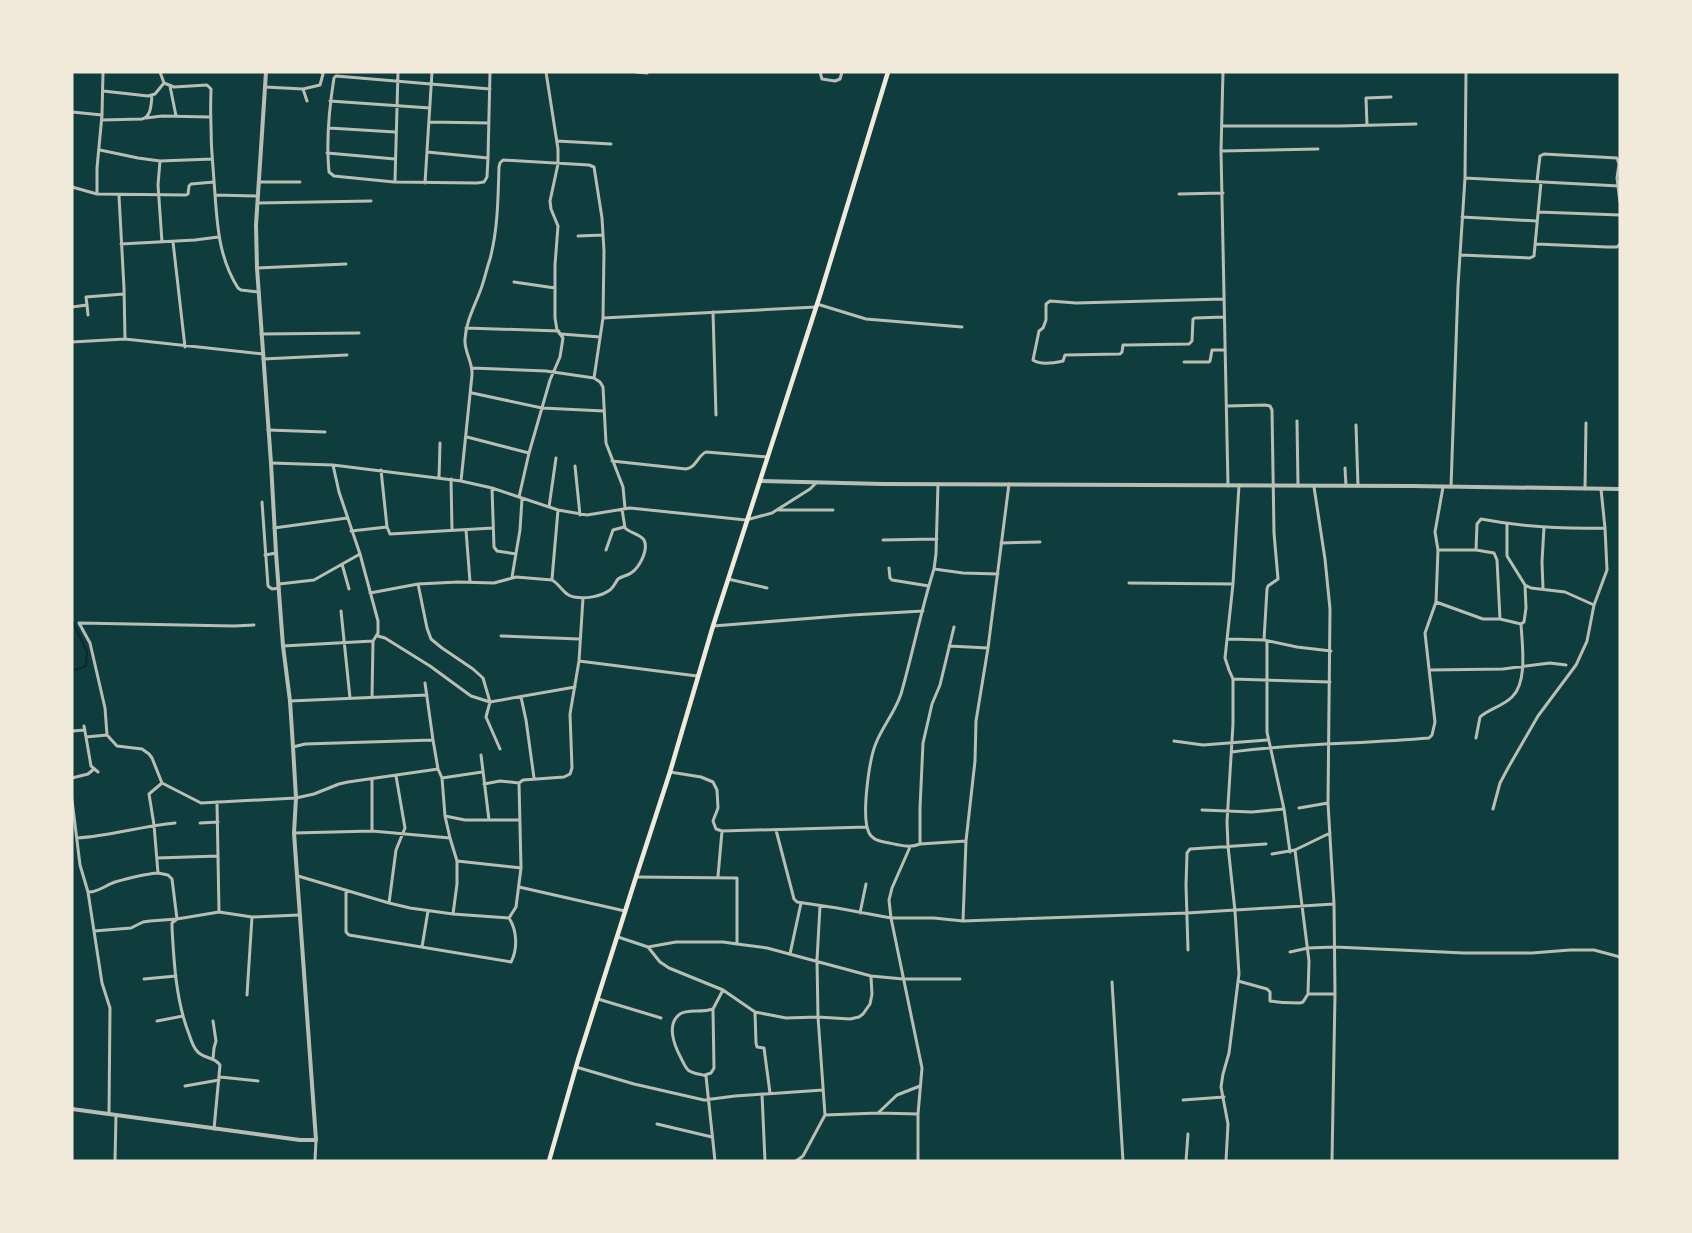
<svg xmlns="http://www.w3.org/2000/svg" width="1692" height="1233" font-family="Poppins,sans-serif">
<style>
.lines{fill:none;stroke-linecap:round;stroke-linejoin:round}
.stream{stroke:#0a2a2b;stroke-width:2}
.minor{stroke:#b8beb3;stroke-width:3}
.tertiary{stroke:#b8beb3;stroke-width:4}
.primary{stroke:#f1e9da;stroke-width:4.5}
</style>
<rect width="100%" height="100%" fill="#0f3d3e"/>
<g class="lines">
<path class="stream" d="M72 620 87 652 86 666 72 671"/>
<path class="minor" d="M160 72 164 83 174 87 207 85 211 89C210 120 211 150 214 181 217 219 217 255 238 288L241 290 259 292
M636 72 647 73
M820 72 822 79 835 81 840 79 842 72
M1223 72 1221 151 1228 486
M170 86 176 116
M265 87 303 89 307 101
M303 89 320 85 323 74 321 72
M490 89 336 76 334 78C329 109 326 141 329 172L334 176 394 182 477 183 484 182 487 177 488 158 490 72
M103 91 148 96 155 94 164 83
M330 101 430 108
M72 112 102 115
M146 118 162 116 210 117
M102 120 142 119C152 116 151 103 152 95
M429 122 489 123
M1367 125 1366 98 1391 97
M1222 126H1340L1416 124
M329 128 395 132
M557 141 611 144
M100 150 138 158 160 161 212 159
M1221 151 1318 149
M427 152 488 158
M327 153 395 159
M160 161 158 185 162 242
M1465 178 1619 186
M395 181 398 72
M1537 181 1540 156 1544 154 1617 158 1619 164 1617 178 1620 202
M259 182H300
M425 183 432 72
M72 187 97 194 186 195 188 194 189 186 191 184 214 182
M97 194V168L102 115 103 72
M1179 194 1223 193
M215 195 258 196
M119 196 124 288 125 339
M258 203 371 201
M1538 212 1620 215
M1462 217 1537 221
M578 236 603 235
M173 242 185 347
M121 244 195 240 218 237
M1536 244 1607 247H1617L1620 244
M1461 255 1530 258 1534 256 1541 182
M257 268 346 264
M514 282 555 288
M1224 299 1076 303 1050 301 1046 304V320L1043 328 1039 331 1033 360C1040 365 1054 363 1063 361L1065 355 1120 354 1122 352 1123 345H1127L1189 344 1192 341 1193 319 1195 318 1224 317
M817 304 866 319 962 327
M87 305 88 315
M72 307 87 305 86 297 124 294
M713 312 716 415
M603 318 816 307
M466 328 559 331
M261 334 359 333
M561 334 600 337
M72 342 125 339 263 354
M263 359 347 355
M1184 362H1209L1210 361 1212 350H1224
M472 368 546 371 594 378 600 382 603 387 606 443 623 487 625 508
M472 393 542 408 604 411
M1228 406 1265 405 1270 406 1272 410 1274 533 1278 579 1268 586 1267 589 1264 640
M1297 421 1298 486
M1356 425 1358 486
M268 430 325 432
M467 437 529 453
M612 461 686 469C697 467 697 456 706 452L767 457
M271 463 333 465 461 481 492 488 558 510 587 515 630 508 746 520 772 513 810 489 816 483
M333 465 339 492 360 554 378 621V633L373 641 372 697
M575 466 580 515
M1345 468 1346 486
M381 470 387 527 390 534 493 528
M439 478 440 443
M451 479 452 530
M461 481 472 375C473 362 464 352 465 339 466 320 476 304 482 286 485 277 487 268 490 259 498 229 498 198 499 167L500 163 503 160 589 165 594 167 602 218 604 251 603 318 594 378
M938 484 936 554 934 569C921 610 913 652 901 694 895 712 883 726 876 743 869 760 861 817 869 833 872 839 878 841 884 842 897 844 908 849 920 844V808L923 743 932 704 940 685 954 627
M1314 487 1325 559 1330 609 1328 803 1334 904 1335 994 1332 1161
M1451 487 1458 286 1465 178 1466 72
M492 488 494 547 497 551 516 554
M1585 489 1586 423
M519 497 529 453 550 380 560 357 563 338 557 330 555 318V265L558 226 551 209 550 201 558 164V149L546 72
M262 502 268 586 272 589 279 588
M549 507 556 458
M779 510H833
M274 528 347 518
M466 530 470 582
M351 531 387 527
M883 540 937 539
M1001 543 1040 542
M606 550 613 530 624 527
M1438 550H1476L1494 553 1497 560 1500 619
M1476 550 1477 524 1481 519C1522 527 1564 529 1605 528
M265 555 276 553
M342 564 349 589
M889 568 890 578 892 580 929 586
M934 569 963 573 998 574
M512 577 520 530 522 499
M552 579 558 510
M728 579 767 588
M1129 583 1233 584
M279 584 314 580 360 554
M418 584 427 628 431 639 442 648 473 669 483 678 490 702 486 717 500 749
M1525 585 1531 588 1565 592 1594 605
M1543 588 1542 562 1544 527
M370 593 418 584 458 582 494 583 516 577 552 580C561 585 563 595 574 597 585 599 600 597 610 590 614 587 615 583 618 579 622 576 627 576 631 573 639 568 649 550 644 540 640 534 630 533 625 528L622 509
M1436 602 1483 619H1500L1521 624
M341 611 350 698
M254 625 234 626 79 623 90 643 105 708 107 735 117 746 142 749 149 754 152 758 162 783 201 803 296 798 314 794 339 784 348 782 438 769
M713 626 852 615 923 611
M378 636 385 638 430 666 471 696 490 702 575 687
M501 636 579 639
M1228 639 1264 640 1297 647 1331 651
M1267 641V732L1284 809 1290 852
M283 646 373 641
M949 646 988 648
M579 661 697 676
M1430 670 1503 669 1550 663 1566 665
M1233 679 1330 682
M425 683 433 740 438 769 442 778 445 816 450 838 457 861V884L453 914
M521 697 526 720 534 778
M290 701 427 695
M84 726 86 737 107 735
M72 731 85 730
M86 737 91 766 98 772
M1476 738 1480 717C1489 709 1503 706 1512 697 1528 682 1522 644 1521 624L1524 622 1526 608 1525 585 1507 556V524
M1174 741 1203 745 1267 740
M293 747 305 744 433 740
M1232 752C1297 743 1363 744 1429 738L1432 735 1435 722 1425 633 1436 602 1438 550 1435 532 1443 487
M481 755 489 820
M670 772 701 777 713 782 717 790 718 808 713 821 716 829 722 831 867 827
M72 778 88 774 94 769
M442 778 482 772
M372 779V831
M484 784 500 781 519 783 523 780 564 777 570 774 572 768 570 714 579 661 583 598
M72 800 80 865 88 892C97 893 106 885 115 882 129 878 143 874 158 873
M217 802 219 912 252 917 299 915
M1299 808 1328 803
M1493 809 1500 783 1508 768 1538 716 1576 665 1587 641 1594 605 1607 570 1605 528 1601 489
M1202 810 1252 812 1284 809
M445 816 465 820H520
M200 823 218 822
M776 830 794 899 797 902 837 908 891 918H934L963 921 1187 913 1334 904
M294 833 372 831 450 838
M77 838C110 836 142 826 175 823
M920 844 966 841
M910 847 892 888 889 900 891 918 922 1068 918 1114V1161
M1272 854 1295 850 1330 833
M157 858 218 856
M457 861 521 868
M298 876 389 903 410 908 453 914 509 918
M718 876 722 831
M636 877 737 878V944
M519 887 625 911
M346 890V932L349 935 511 962C518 949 517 930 509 918L516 907 521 868 519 783
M88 892 102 983 110 1008 109 1114
M389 903 396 850 405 828 396 776
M860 913 866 884
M963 921 966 841 975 761 976 721 988 648 1009 484
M94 931 131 928 143 922 150 921 177 919 172 879 168 875 158 873 154 825 149 794 162 783
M618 937 648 947 676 942H723L737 944 767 948 871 976 903 979H960
M422 947 428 911
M648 947 660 962 669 968 723 990 755 1012 786 1018 818 1017 850 1019 859 1017 863 1014 870 1004 872 994 871 977
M1188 950 1186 885 1187 853 1190 849 1266 844
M1290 952 1308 948 1335 947 1464 953H1532L1570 950H1594L1620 957
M790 954 801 903
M144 979 176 976
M1238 981 1267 989 1270 992V1001C1280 1003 1290 1003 1300 1003L1303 1002 1308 994 1309 961 1295 850
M1112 982 1123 1161
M1308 994H1335
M247 995 252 917
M598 999 661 1018
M755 1012 756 1043 757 1047 764 1048 770 1093
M157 1021 183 1016
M213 1021 216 1041 214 1048 213 1059
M576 1067 634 1084 704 1100 735 1096 823 1090
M705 1075 711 1073 714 1068 713 1010
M220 1077 258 1081
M185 1086 219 1080
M762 1094 765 1161
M1183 1100 1224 1097
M878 1113 897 1095 920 1086
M825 1115 878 1113 918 1114
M657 1124 712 1137
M214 1129 220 1065C214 1056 203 1059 197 1051 193 1047 191 1040 189 1034 176 1001 174 963 172 928V923L177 919 219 912
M115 1161 116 1115
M315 1161 316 1140
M715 1161 706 1076C701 1074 693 1074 688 1070 685 1067 683 1062 681 1058 674 1045 666 1024 680 1014 687 1009 702 1013 713 1009L723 990
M796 1161 803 1156 825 1115 818 1017 817 960 820 906
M1186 1161 1188 1134
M1226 1161 1228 1124 1221 1087 1223 1074 1229 1053 1239 974 1235 911 1228 846 1227 822 1233 724V679L1229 670 1225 658 1233 584 1239 485"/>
<path class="tertiary" d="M760 481 883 484 1411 486 1620 489
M72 1109 300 1140H316L294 833 296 798 293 747 290 701 283 646 276 553 271 463 257 268 256 225 266 72"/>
<path class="primary" d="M549 1161 578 1060 636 877 670 772 713 626 821 292 888 72"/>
</g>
<rect width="1692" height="1233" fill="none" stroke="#f1e9da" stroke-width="147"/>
</svg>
